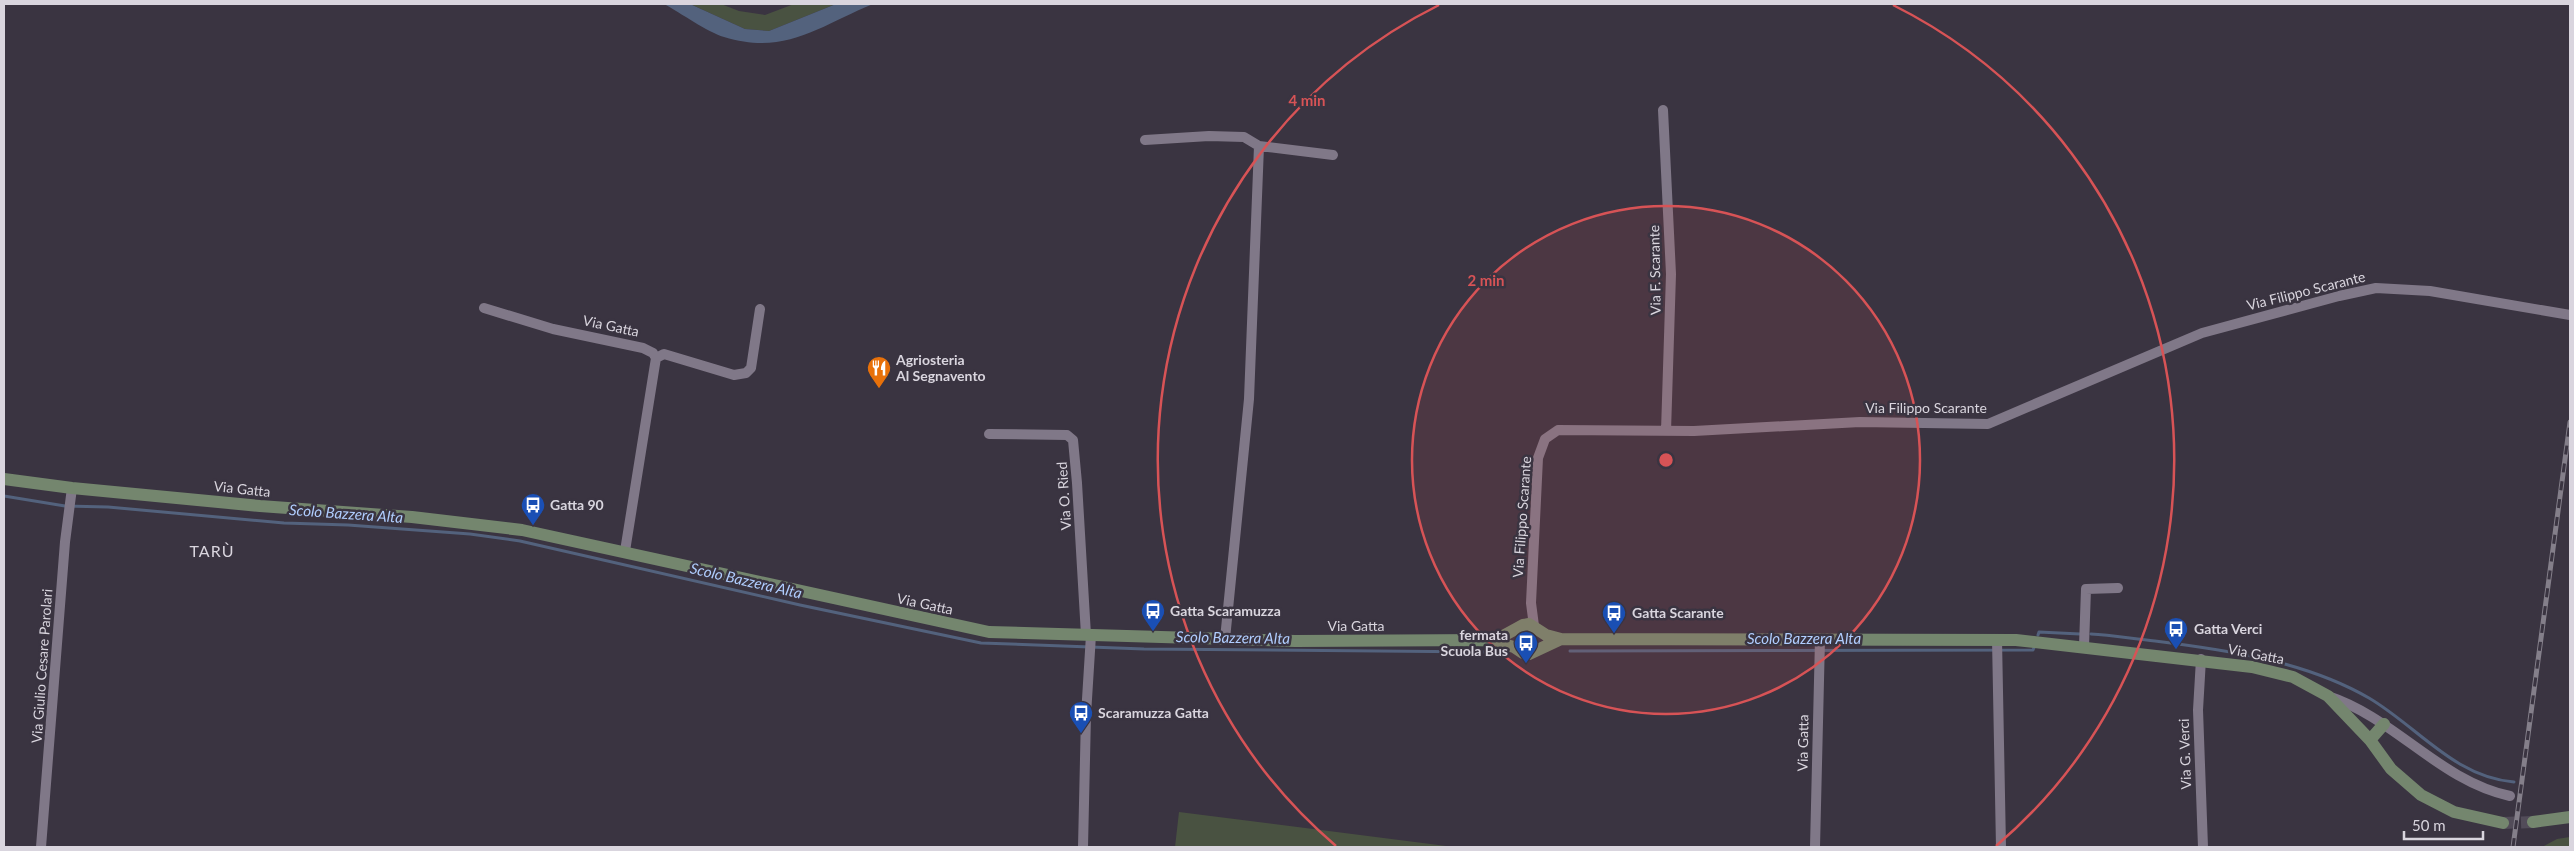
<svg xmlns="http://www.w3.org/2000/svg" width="2574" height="851" font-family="Lato,sans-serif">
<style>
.green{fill:#495241}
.water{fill:#53627d}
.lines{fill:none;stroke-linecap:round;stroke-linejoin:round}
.stream{stroke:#53627d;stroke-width:3}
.secondary-tunnel{stroke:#524c59;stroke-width:12;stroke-dasharray:12 6;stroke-linecap:butt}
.street{stroke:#807888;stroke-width:10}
.secondary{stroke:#74866e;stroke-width:12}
.rail-casing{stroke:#847f8a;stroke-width:5}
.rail{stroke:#3a3441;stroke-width:3;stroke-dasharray:9;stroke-linecap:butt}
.ring{fill:none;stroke:#d75356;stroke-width:2.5}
.labels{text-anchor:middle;stroke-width:5;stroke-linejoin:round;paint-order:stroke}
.street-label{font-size:14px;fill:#d9d5de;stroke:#3a3441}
.poi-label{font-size:14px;font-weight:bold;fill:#d9d5de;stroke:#3a3441;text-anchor:start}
.water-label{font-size:15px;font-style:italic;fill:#b0cdfe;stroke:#3a3441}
.quarter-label{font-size:16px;letter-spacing:1px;fill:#d9d5de;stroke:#3a3441}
.centre{fill:#d75356;stroke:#3a3441;stroke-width:2.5}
.ring-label{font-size:15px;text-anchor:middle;font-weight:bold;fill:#d75356;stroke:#3a3441;stroke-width:5;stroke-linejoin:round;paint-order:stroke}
</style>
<rect width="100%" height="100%" fill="#3a3441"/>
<path class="green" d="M690 4H721L739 11 765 15 794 4H836L769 31 745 29Z
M1179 812 1454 847H1175Z
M2570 837V847H2542L2557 839Z"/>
<path class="water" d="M664 4H690L745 29 769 31 836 4H873C819 26 786 56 724 37 707 32 681 13 664 4Z"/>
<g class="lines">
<path class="stream" d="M4 496 65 506 108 507 284 523 348 525 470 534 520 541 800 605 981 643 1144 649 1486 652
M2091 634C2112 635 2134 639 2155 641 2227 650 2305 661 2369 698 2418 727 2454 777 2514 782
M2038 635 2039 632 2080 634
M1570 651 2033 650 2035 645"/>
<path class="secondary-tunnel" d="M2503 823 2533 822"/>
<path class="street" d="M1663 110 1671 274 1666 431
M1145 140 1209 136 1244 137 1259 146 1333 155
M484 308 553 329 643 348 653 353 656 358 625 551
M656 358 664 354 734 375 746 373 751 368 760 309
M989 434 1067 435 1073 440 1077 483 1086 635
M1534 626 1531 603 1538 458 1545 439 1558 430 1694 431 1860 422 1988 424 2202 333 2339 296 2376 288 2430 291 2570 315
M1225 639 1249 399 1259 146
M1997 639 2001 847
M2084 646 2086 589 2118 588
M2201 659 2198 710 2203 847
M2328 696C2395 718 2440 781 2510 796
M41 847 65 542 72 488
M1083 847 1086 715 1091 635
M1815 847 1820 639"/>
<path class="secondary" d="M4 479 72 488 260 506 412 517 522 530 989 632 1295 641 1488 640 1514 647 1523 653 1529 654 1561 639
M1489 640 1503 636 1523 625 1529 624 1546 635 1561 639 2016 640 2252 667 2293 677 2328 696 2370 740 2391 769 2421 795 2454 812 2503 823
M2370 740 2384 724
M2533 822 2570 817"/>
<g class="rail-casing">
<path id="rail" d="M2513 847 2570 422"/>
</g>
<use href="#rail" class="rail"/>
</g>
<circle cx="1666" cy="460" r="254" fill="#d75356" fill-opacity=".12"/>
<g class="ring">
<circle cx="1666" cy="460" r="254"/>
<path d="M1336 846A508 508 0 0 1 1439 5M1893 5A508 508 0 0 1 1996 846"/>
</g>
<defs>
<g id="restaurant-pin" transform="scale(1.25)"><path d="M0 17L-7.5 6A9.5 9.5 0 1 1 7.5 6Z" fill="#e8710a" stroke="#3a3441"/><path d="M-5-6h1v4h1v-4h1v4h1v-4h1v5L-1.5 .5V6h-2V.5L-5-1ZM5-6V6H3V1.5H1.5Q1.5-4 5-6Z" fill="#fff"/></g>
<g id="bus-pin" transform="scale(1.25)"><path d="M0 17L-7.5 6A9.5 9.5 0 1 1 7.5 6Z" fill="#1a4fb4" stroke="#3a3441"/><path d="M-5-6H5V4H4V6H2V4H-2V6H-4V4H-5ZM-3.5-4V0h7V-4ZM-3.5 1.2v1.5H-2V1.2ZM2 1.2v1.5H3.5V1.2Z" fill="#fff"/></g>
</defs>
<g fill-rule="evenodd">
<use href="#restaurant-pin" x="879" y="368"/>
<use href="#bus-pin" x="533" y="505"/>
<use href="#bus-pin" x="1153" y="611"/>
<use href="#bus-pin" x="1614" y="613"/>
<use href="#bus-pin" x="2176" y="629"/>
<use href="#bus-pin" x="1526" y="643"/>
<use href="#bus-pin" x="1081" y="713"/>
</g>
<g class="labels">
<g class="street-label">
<text transform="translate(1655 270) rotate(-91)" y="5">Via F. Scarante</text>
<text transform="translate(2306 291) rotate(-14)" y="5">Via Filippo Scarante</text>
<text transform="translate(611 326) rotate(12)" y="5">Via Gatta</text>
<text x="1926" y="413">Via Filippo Scarante</text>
<text transform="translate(242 489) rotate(6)" y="5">Via Gatta</text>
<text transform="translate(1064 496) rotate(-94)" y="5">Via O. Ried</text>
<text transform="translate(1522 517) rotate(-86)" y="5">Via Filippo Scarante</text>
<text transform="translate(925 604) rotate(12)" y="5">Via Gatta</text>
<text x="1356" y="631">Via Gatta</text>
<text transform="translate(2256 654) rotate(11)" y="5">Via Gatta</text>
<text transform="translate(42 666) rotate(-86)" y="5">Via Giulio Cesare Parolari</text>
<text transform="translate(1803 743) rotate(-89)" y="5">Via Gatta</text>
<text transform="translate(2185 754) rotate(-92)" y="5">Via G. Verci</text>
</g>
<g class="poi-label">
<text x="896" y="365">Agriosteria<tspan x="896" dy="16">Al Segnavento</tspan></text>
<text x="550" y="510">Gatta 90</text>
<text x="1170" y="616">Gatta Scaramuzza</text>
<text x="1632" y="618">Gatta Scarante</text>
<text x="2194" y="634">Gatta Verci</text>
<text x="1508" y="640" text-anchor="end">fermata<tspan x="1508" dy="16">Scuola Bus</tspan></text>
<text x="1098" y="718">Scaramuzza Gatta</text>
</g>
<g class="water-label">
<text transform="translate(346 514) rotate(4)" y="5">Scolo Bazzera Alta</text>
<text transform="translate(746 581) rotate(13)" y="5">Scolo Bazzera Alta</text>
<text transform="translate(1233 638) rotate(1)" y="5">Scolo Bazzera Alta</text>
<text x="1804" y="644">Scolo Bazzera Alta</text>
</g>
<g class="quarter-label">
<text x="212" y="557">TARÙ</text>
</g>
</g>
<circle cx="1666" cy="460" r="8" class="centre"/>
<g class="ring-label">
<text x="1307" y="106">4 min</text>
<text x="1486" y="286">2 min</text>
</g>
<rect width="2574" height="851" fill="none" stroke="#d9d5de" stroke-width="10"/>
<path d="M2404 831v8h79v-8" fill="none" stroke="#d9d5de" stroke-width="2.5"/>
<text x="2412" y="831" font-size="15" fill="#d9d5de" stroke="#3a3441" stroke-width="4" paint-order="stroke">50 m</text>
</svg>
